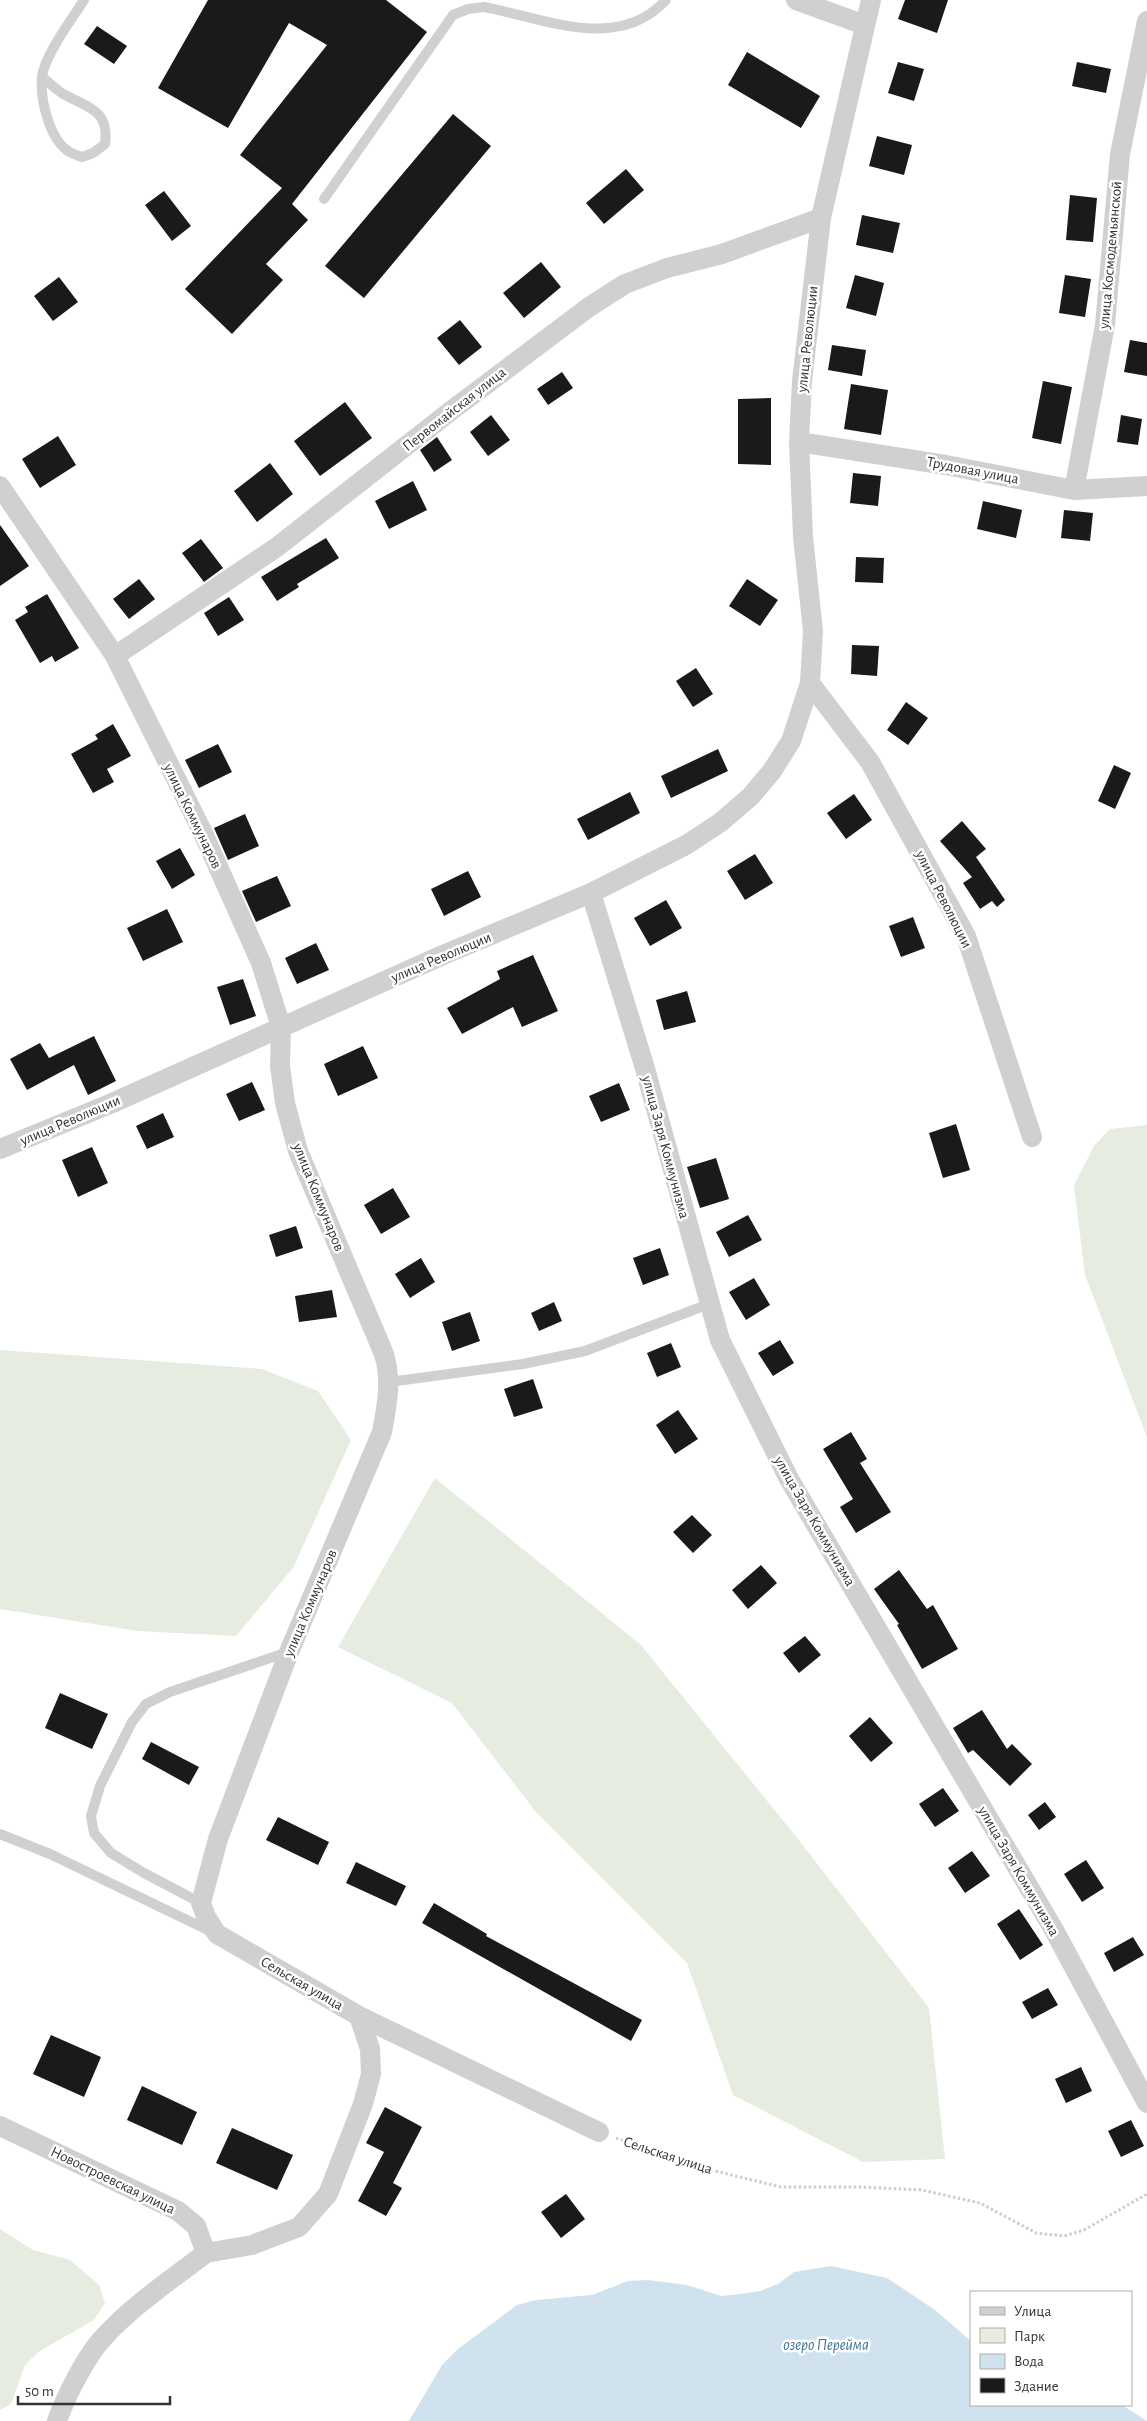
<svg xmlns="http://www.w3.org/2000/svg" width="1147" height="2421" font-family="'Alegreya Sans',sans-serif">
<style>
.green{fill:#e6ecdf}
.water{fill:#cfe2ee}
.building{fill:#1a1a1a}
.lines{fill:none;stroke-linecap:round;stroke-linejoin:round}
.path{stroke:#cdcdcd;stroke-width:3;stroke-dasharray:2.5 2.5;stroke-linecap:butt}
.service{stroke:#d0d0d0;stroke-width:10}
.minor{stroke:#d0d0d0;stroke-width:20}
.labels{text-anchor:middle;stroke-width:5;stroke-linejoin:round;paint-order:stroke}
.street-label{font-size:15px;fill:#333;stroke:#fff}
.water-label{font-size:16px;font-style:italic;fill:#3f7597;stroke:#fff}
</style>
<rect width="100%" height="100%" fill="#fff"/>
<path class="green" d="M1147 1125V1437L1085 1275 1074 1185 1094 1146 1110 1129Z
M0 1350 262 1369 318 1391 351 1440 293 1568 236 1636 137 1631 0 1609Z
M435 1478 640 1644 794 1834 929 2008 945 2159 863 2162 733 2095 687 1963 536 1812 452 1703 338 1647Z
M0 2229 33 2250 70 2260 99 2285 105 2303 94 2320 38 2352 25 2365 11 2404 0 2410Z"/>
<path class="water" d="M831 2266 887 2278 935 2310 971 2341V2405H1122L1147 2421H409L442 2365 458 2349 517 2305 536 2300 592 2295 628 2281 648 2280 687 2285 721 2296 740 2294 760 2291 778 2284 794 2272Z"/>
<path class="building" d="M208 0H386L427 32 292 204 308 220 266 264 283 280 232 334 185 289 282 188 240 155 327 45 289 23 228 128 158 88Z
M905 0H948L937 33 898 19Z
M97 26 127 46 114 64 84 44Z
M747 52 820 96 801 128 728 85Z
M898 62 924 69 914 101 888 93Z
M1077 62 1111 69 1106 93 1072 86Z
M453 114 491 146 364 298 325 266Z
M877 136 912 145 904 175 869 166Z
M626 169 644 190 604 224 586 203Z
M164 191 191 226 172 241 145 205Z
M1070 195 1097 198 1093 242 1066 240Z
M862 215 900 223 893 253 856 245Z
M541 262 561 287 524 318 503 293Z
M855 275 884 283 876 316 846 308Z
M1065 275 1091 279 1085 317 1059 313Z
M59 277 78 302 53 321 34 296Z
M460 320 482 347 459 365 437 338Z
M1130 340 1147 343V376L1124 372Z
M832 345 866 350 862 376 828 370Z
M562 372 573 388 548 405 537 389Z
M1043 381 1072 387 1061 444 1032 438Z
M851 384 888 390 881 435 844 429Z
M771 398V465L738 464V399Z
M345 402 372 438 320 476 294 441Z
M491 415 510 440 488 456 470 432Z
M1121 415 1142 419 1138 445 1117 442Z
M58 436 76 465 40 488 22 459Z
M437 437 452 460 434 472 420 450Z
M270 463 293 494 257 522 234 491Z
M853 473 881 476 878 506 850 503Z
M413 481 427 510 389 529 375 501Z
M983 501 1022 510 1016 538 977 529Z
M1064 510 1093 513 1090 541 1061 538Z
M0 525 29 566 0 586Z
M326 538 339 558 297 584 299 587 277 601 261 577Z
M201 539 223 568 204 582 182 553Z
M856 557 884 558 883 583 855 582Z
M139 579 155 599 129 619 113 599Z
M747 579 778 600 760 626 729 606Z
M47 594 79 648 55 662 52 656 40 663 15 620 28 612 25 607Z
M229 597 244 620 218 636 204 613Z
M852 645 879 646 877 676 851 674Z
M696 668 713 694 693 707 676 681Z
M906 702 928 718 908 745 887 730Z
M113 724 131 756 107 769 114 782 93 793 71 754 98 739 95 735Z
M218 744 232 772 199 788 185 760Z
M718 749 728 771 671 798 661 776Z
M1114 765 1131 773 1115 809 1098 801Z
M630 792 640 813 588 840 577 819Z
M854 794 872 820 846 839 827 813Z
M245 814 259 846 228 860 214 828Z
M962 821 986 849 976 857 1005 900 997 907 992 901 980 909 963 883 972 877 940 841Z
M180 848 195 875 172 889 156 861Z
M755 854 773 883 745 900 727 871Z
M468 871 481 897 444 916 431 889Z
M277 876 291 906 256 922 242 891Z
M666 900 682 928 650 946 634 918Z
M167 909 183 942 143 961 127 928Z
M913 917 925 948 901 957 889 926Z
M316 943 329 970 297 984 285 958Z
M533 955 558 1011 522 1027 513 1007 462 1034 447 1008 500 979 497 971Z
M243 979 256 1016 230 1025 217 987Z
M687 991 696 1022 664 1030 656 1000Z
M94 1036 116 1081 88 1095 74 1065 27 1090 10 1059 40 1043 49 1058Z
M363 1046 378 1078 338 1096 324 1064Z
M252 1082 265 1110 239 1121 226 1094Z
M619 1083 630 1110 601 1122 589 1096Z
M163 1113 174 1137 147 1149 136 1126Z
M956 1124 970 1170 943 1178 929 1133Z
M92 1147 108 1183 78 1197 62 1160Z
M716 1158 729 1199 700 1208 687 1167Z
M393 1188 410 1217 381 1234 364 1205Z
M748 1215 762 1240 729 1257 716 1232Z
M296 1226 303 1248 276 1257 269 1235Z
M660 1248 669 1275 643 1285 633 1258Z
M421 1258 435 1282 410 1298 395 1274Z
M754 1278 770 1305 746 1320 729 1292Z
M332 1290 337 1317 299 1322 295 1296Z
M554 1302 562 1321 539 1331 531 1313Z
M470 1312 480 1341 452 1351 442 1322Z
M780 1340 794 1363 773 1376 758 1353Z
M671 1343 681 1367 657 1377 647 1353Z
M533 1379 543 1408 514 1417 504 1389Z
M678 1410 698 1439 675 1454 656 1425Z
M851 1432 867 1459 860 1463 891 1512 856 1533 840 1507 853 1499 823 1449Z
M692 1515 712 1535 693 1553 673 1532Z
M761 1565 777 1583 748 1609 732 1590Z
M899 1570 927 1609 933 1605 958 1649 922 1669 897 1625 899 1624 874 1589Z
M805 1636 821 1655 799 1673 783 1653Z
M60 1693 108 1714 92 1749 45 1728Z
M982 1710 1007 1749 1012 1744 1032 1764 1010 1786 973 1750 968 1753 953 1728Z
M870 1717 893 1743 871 1762 849 1736Z
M151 1742 199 1767 189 1785 142 1759Z
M943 1788 959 1811 935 1827 919 1804Z
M1045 1802 1056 1817 1039 1830 1028 1815Z
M278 1817 329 1842 318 1865 266 1840Z
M972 1851 990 1876 965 1893 948 1868Z
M1086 1860 1104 1888 1082 1902 1064 1874Z
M356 1862 406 1886 396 1906 346 1883Z
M434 1903 487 1934 486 1936 642 2020 631 2041 422 1923Z
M1019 1909 1043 1945 1020 1960 997 1924Z
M1133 1937 1144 1955 1114 1972 1104 1953Z
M1048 1988 1058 2005 1032 2019 1022 2002Z
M51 2035 101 2057 84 2097 33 2074Z
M1081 2067 1092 2091 1066 2103 1055 2079Z
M142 2086 197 2112 182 2145 127 2120Z
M385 2107 422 2127 393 2183 402 2188 386 2216 358 2201 384 2152 366 2143Z
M1131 2120 1144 2146 1121 2157 1108 2131Z
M232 2128 293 2155 277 2190 216 2163Z
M566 2194 585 2219 561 2238 541 2212Z"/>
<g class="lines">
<path class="path" d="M616 2138 711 2170 781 2187H860L922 2190 980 2203 1036 2233 1064 2236 1084 2230 1147 2194"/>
<path class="service" d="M42 77C50 83 58 92 67 96 92 109 109 112 105 144L93 153 82 157C77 155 72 154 68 151 49 138 40 99 42 77 44 56 72 19 84 0
M324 199 453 15 468 9 484 7C544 18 618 53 666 0
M389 1382 523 1364 585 1351 709 1304
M0 1834 50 1854 210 1931
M201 1903 144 1873 111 1853 94 1833 91 1816 100 1786 132 1722 146 1704 170 1692 288 1652"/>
<path class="minor" d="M796 0 865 25
M799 442 946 465 1074 490 1147 486
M0 486 115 656 203 833 261 963 281 1027 280 1066 285 1103 298 1151 384 1354C392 1381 387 1405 382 1432L289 1652 218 1839 201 1903 206 1917 217 1934 359 2016 599 2132
M1074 490 1105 325 1120 154 1147 21
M115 656 277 547 452 410 589 307 625 284 667 268 722 254 821 218
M810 683 870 762 966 936 1032 1137
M591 893 644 1065 720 1340 789 1479 1054 1930 1147 2103
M0 1149 110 1104 443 955 591 893 686 845 721 822 751 796 772 771 791 741 810 683 813 631 803 537 799 442 802 381 821 218 871 0
M0 2126 178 2211 196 2226 206 2253C172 2279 132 2306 103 2338 86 2356 65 2398 57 2421
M206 2253 252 2245 299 2227 328 2194 363 2104 371 2074 370 2049 359 2016"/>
</g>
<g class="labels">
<g class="street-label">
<text transform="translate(1110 255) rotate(-85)" y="5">улица Космодемьянской</text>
<text transform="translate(807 339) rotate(-84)" y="5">улица Революции</text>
<text transform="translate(454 409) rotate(-38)" y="5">Первомайская улица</text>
<text transform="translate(973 470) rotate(11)" y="5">Трудовая улица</text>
<text transform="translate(193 816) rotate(64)" y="5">улица Коммунаров</text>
<text transform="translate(944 899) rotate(63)" y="5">улица Революции</text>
<text transform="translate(441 957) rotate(-23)" y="5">улица Революции</text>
<text transform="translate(70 1120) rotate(-23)" y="5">улица Революции</text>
<text transform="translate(666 1147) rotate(75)" y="5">улица Заря Коммунизма</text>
<text transform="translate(319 1197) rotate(68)" y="5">улица Коммунаров</text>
<text transform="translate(815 1521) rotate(60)" y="5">улица Заря Коммунизма</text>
<text transform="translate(310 1603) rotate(-67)" y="5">улица Коммунаров</text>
<text transform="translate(1019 1871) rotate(60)" y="5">улица Заря Коммунизма</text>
<text transform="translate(302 1983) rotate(30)" y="5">Сельская улица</text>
<text transform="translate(668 2155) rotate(18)" y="5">Сельская улица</text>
<text transform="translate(113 2180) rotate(26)" y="5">Новостроевская улица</text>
</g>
<g class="water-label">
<text x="826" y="2350">озеро Перейма</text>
</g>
</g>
<rect x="970" y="2291" width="162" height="115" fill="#ffffff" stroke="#adadad"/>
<rect x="980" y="2307" width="25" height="8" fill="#d0d0d0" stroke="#adadad"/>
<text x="1014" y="2316" font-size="15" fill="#333333">Улица</text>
<rect x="980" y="2328" width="25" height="15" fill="#e6ecdf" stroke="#adadad"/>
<text x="1014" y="2341" font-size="15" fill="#333333">Парк</text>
<rect x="980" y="2354" width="25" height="15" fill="#cfe2ee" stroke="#adadad"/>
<text x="1014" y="2366" font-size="15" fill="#333333">Вода</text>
<rect x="980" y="2378" width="25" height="15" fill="#1a1a1a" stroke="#adadad"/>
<text x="1014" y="2391" font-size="15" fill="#333333">Здание</text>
<path d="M18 2396v8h152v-8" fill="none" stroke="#333333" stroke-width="2.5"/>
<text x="25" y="2396" font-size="15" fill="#333333" stroke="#ffffff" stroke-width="4" paint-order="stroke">50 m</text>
</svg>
